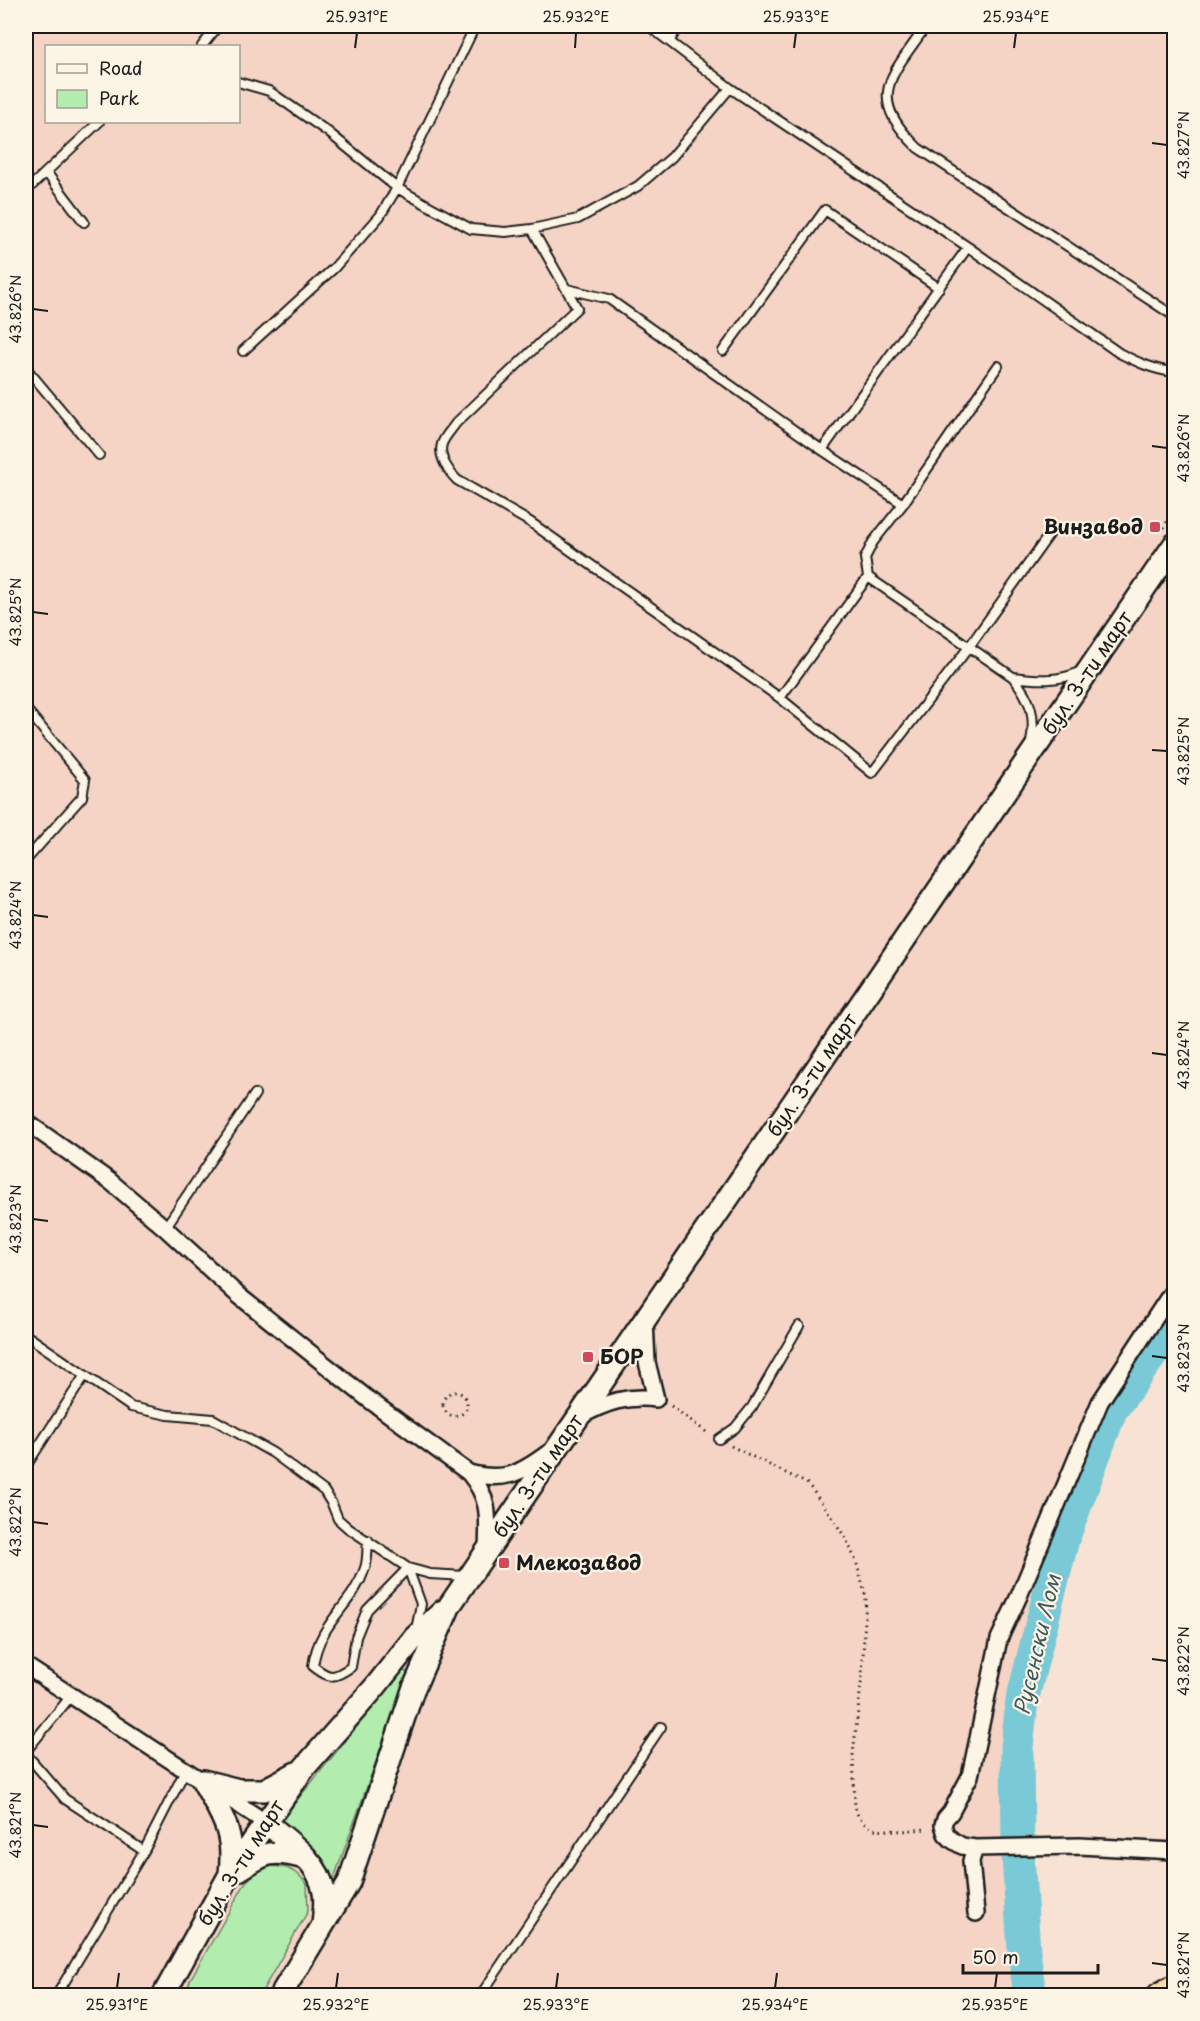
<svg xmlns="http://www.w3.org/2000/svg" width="1200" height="2021" font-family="'Playpen Sans',sans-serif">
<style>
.built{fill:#f5d4c6;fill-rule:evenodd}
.green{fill:#b3ecaf;stroke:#688466;stroke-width:1.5}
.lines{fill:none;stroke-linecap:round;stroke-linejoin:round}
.river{stroke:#7ac9d7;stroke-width:33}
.service-casing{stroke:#1c1c1c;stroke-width:12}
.minor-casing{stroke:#1c1c1c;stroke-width:20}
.secondary-casing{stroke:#1c1c1c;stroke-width:26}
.trunk-casing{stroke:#1c1c1c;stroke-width:30}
.path{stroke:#1c1c1c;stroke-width:3;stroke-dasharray:1.5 4.5;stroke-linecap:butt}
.service{stroke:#fcf5e5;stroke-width:8}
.minor{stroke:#fcf5e5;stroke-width:15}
.secondary{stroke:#fcf5e5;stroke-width:21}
.trunk{stroke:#fcdcac;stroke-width:26}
.ticks{fill:none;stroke:#1c1c1c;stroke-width:2}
.poi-dot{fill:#d1495b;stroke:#fcf5e5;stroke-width:2}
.labels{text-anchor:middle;stroke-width:4.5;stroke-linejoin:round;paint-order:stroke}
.poi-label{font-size:20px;font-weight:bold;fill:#1c1c1c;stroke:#fcf5e5;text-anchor:start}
.street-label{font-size:20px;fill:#1c1c1c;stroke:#fcf5e5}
.water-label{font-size:21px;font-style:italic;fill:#3d595d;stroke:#fcf5e5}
.neatline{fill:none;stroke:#1c1c1c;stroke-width:2}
.ticks-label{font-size:15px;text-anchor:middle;fill:#1c1c1c}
</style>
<rect width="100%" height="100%" fill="#f8e2d3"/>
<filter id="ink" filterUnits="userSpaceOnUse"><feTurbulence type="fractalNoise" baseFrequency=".0167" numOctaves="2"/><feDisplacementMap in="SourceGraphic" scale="12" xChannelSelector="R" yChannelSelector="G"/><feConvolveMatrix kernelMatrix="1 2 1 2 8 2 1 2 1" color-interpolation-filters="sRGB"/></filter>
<g filter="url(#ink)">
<path class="built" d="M26 26H1174V1307L1078 1446 1036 1564 1005 1739 1001 1797 1002 1847 1013 1995 26 1996ZM46 46H238V122H46Z"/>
<path class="green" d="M403 1670 408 1673 329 1892 276 1826Z
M272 1866 287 1868 298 1874 307 1884 308 1911 260 1995H186L190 1980 246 1882 256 1872Z"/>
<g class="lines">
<path class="river" d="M1030 1996 1024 1952 1018 1855 1017 1747 1022 1701 1063 1539 1111 1410 1174 1323"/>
<g class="service-casing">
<path id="service" d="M649 26 730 88 968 247 1119 353C1137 362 1154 370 1174 372
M926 26C892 76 864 96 918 148L1174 316
M670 40 679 26
M202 46 218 26
M238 82 269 91 328 132 397 188 431 207 471 229 505 232 532 229 578 219 638 186 672 157 730 88
M46 172 84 222
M26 191 99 122
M532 229 577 308 456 423C452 429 444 437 442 444 438 457 449 472 457 480L530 522 780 698
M567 289 609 299 822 450 903 504
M243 351 334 268 380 216 397 188 475 26
M723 351 825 210 939 288
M998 366 903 504 873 542 865 558 868 577 1013 677
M26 368 99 455
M822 450 968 247
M868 577 780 698 872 773 969 647 1051 532
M26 709 85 780 82 797 26 860
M1031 743C1036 715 1031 700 1013 677 1036 680 1060 682 1081 671
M165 1228 255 1094
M26 1335 131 1407 168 1415 213 1419 273 1453 324 1491 332 1504 338 1519 348 1528 408 1568 430 1574 465 1576
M719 1439 735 1428 752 1407 799 1326
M26 1466 85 1375
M368 1540C367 1549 368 1560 365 1568 353 1606 319 1621 313 1666 330 1680 334 1678 351 1667L356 1637 367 1610 408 1568
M408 1568 421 1604 416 1630
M26 1751 71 1696
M26 1754 65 1799 144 1851
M56 1996 144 1851 186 1769
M480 1996 661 1727"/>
</g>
<g class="minor-casing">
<path id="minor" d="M26 1122 111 1182 165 1228 238 1295 368 1399 469 1473
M1174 1289 1100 1402 1019 1596 999 1639 970 1776 951 1812 945 1819 943 1825 946 1834 952 1840 962 1846 975 1848 1080 1846 1174 1851
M581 1416C606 1402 628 1395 656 1399L647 1362 645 1320
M487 1550C488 1517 491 1500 469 1473 504 1482 520 1474 548 1453
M26 1666 265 1822
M975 1848 971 1861 976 1913"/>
</g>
<g class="secondary-casing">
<path id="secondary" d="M203 1781 239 1790H264L296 1773
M203 1781C222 1816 235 1832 230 1873
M265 1822C288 1841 319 1861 324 1892 326 1903 324 1914 323 1925
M237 1871C266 1852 271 1849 305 1858
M163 1996 229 1876 304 1768 375 1687 414 1638 443 1611
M280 1996 349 1882 413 1690 450 1605 1174 545"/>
</g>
<g class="trunk-casing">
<path id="trunk" d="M1160 1996 1174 1988"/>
</g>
<path class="path" d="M1163 528 1174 511
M443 1404a12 12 0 1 1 24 0a12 12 0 1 1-24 0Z
M671 1406 709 1434
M731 1446 808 1484 832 1517 846 1539 856 1561 866 1597 862 1676 853 1754 855 1807 858 1816 865 1824 873 1829 902 1831 927 1829"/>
<use href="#service" class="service"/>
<use href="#minor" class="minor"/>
<use href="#secondary" class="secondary"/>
<use href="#trunk" class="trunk"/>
</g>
</g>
<path class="ticks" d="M355 48 357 33M575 48 576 33M794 48 796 33M1014 48 1016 33M1152 143 1167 145M33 309 48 311M1152 446 1167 448M33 612 48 614M1152 750 1167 751M33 915 48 917M1152 1053 1167 1055M33 1219 48 1221M1152 1356 1167 1358M33 1522 48 1524M1152 1659 1167 1661M33 1825 48 1827M1152 1963 1167 1965M117 1988 119 1973M336 1988 338 1973M556 1988 558 1973M775 1988 777 1973M995 1988 997 1973"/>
<g class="poi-dot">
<rect x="1149" y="521" width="12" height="12" rx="3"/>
<rect x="582" y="1351" width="12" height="12" rx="3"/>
<rect x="498" y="1557" width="12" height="12" rx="3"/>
</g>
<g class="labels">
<g class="poi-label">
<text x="1143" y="534" text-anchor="end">Винзавод</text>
<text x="600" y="1364">БОР</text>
<text x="516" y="1570">Млекозавод</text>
</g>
<g class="street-label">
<text transform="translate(1087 673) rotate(-56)" y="7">бул. 3-ти март</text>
<text transform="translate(812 1075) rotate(-56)" y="7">бул. 3-ти март</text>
<text transform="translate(538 1476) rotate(-56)" y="7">бул. 3-ти март</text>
<text transform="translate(241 1863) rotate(-58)" y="7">бул. 3-ти март</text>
</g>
<g class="water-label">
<text transform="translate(1038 1645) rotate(-77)" y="7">Русенски Лом</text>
</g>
</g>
<rect width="1200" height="2021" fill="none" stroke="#fcf5e5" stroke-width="66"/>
<rect x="45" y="45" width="195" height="78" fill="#fcf5e5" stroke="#a29e95" stroke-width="1.5"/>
<rect x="57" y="64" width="30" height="9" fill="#fcf5e5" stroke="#a29e95" stroke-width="1.5"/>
<text x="99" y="75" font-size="18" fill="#1c1c1c">Road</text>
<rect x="57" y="90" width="30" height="18" fill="#b3ecaf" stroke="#a29e95" stroke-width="1.5"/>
<text x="99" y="105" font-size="18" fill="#1c1c1c">Park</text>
<path d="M963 1964v9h135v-9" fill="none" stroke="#1c1c1c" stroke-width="3"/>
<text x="972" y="1964" font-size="18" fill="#1c1c1c" stroke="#fcf5e5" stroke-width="4.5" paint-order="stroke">50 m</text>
<rect x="33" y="33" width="1134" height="1955" class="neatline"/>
<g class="ticks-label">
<text x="357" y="22">25.931°E</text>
<text x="576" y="22">25.932°E</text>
<text x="796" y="22">25.933°E</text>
<text x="1016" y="22">25.934°E</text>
<text transform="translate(1184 145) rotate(-90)" y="5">43.827°N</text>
<text transform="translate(16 309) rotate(-90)" y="5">43.826°N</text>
<text transform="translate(1184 448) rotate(-90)" y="5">43.826°N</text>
<text transform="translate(16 612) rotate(-90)" y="5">43.825°N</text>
<text transform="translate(1184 751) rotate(-90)" y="5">43.825°N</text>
<text transform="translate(16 915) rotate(-90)" y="5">43.824°N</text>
<text transform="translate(1184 1055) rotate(-90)" y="5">43.824°N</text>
<text transform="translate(16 1219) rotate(-90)" y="5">43.823°N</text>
<text transform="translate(1184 1358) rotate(-90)" y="5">43.823°N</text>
<text transform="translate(16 1522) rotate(-90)" y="5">43.822°N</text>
<text transform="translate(1184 1661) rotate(-90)" y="5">43.822°N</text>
<text transform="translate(16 1825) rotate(-90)" y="5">43.821°N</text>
<text transform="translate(1184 1965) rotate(-90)" y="5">43.821°N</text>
<text x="117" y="2010">25.931°E</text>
<text x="336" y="2010">25.932°E</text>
<text x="556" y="2010">25.933°E</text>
<text x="775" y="2010">25.934°E</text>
<text x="995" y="2010">25.935°E</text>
</g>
</svg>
